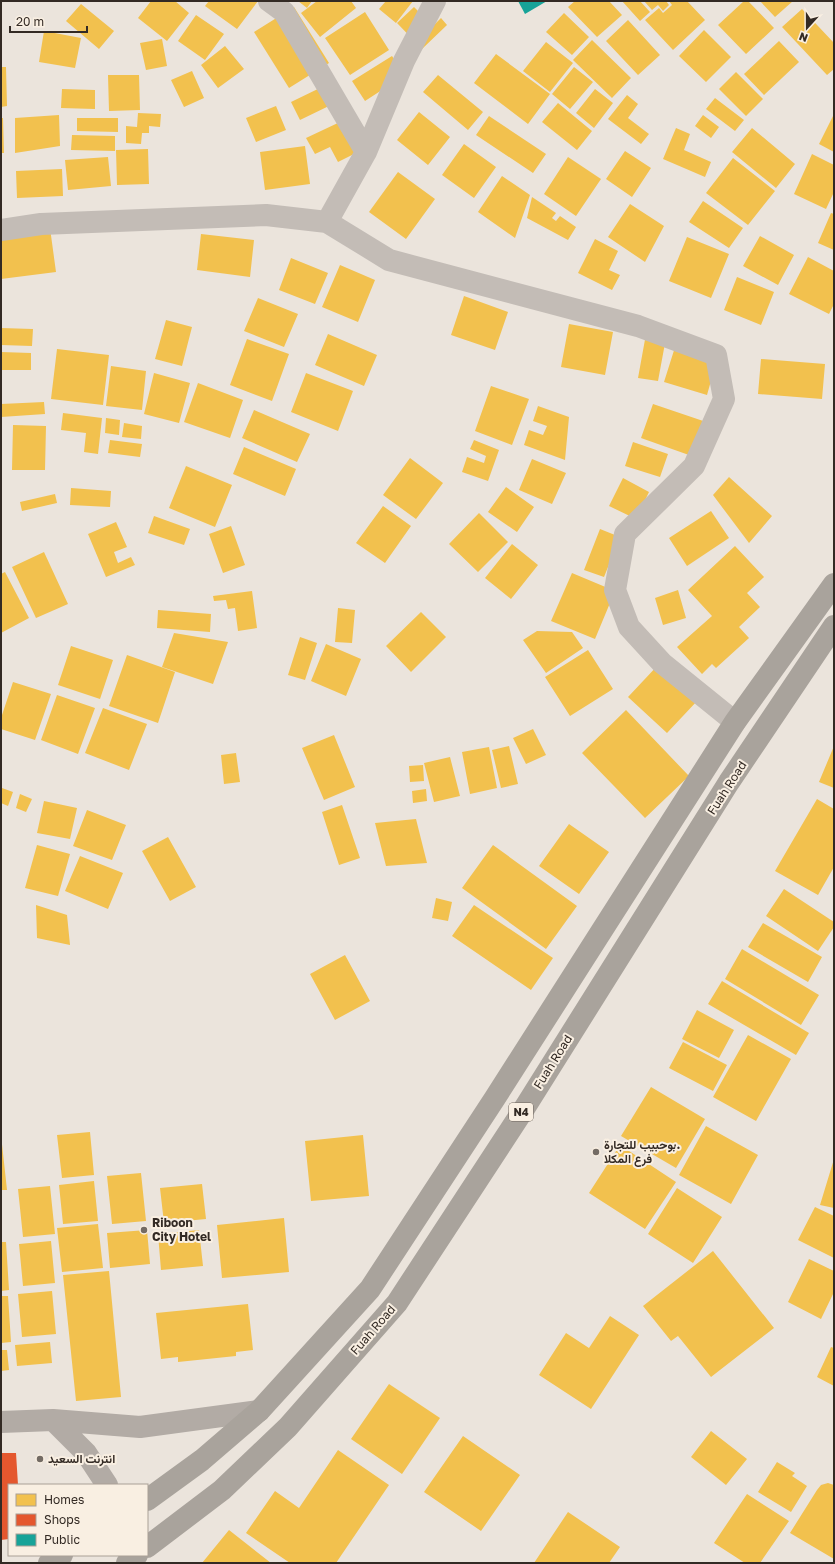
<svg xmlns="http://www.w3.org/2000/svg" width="835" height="1564" font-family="'Golos Text',Vazirmatn,sans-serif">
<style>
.homes{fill:#f2c14e}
.shops{fill:#e4572e}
.public{fill:#17a398}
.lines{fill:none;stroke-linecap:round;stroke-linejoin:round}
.minor{stroke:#c3bcb6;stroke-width:22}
.major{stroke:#b2aba5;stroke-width:22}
.highway{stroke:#a9a39c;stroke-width:22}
.poi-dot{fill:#736b64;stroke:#f9efe2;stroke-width:1.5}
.labels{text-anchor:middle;stroke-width:4;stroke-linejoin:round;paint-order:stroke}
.shield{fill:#f9efe2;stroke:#6e655d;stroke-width:1}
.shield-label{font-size:11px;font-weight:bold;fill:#332a24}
.street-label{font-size:12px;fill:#332a24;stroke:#f9efe2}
.poi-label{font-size:12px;font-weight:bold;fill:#332a24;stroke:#f9efe2;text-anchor:start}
</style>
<rect width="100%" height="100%" fill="#ebe4dc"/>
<path class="homes" d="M151 1H175L189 13 167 41 138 18Z
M209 1H258L237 29 205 6Z
M298 1H312L307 8Z
M317 1H351L356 8 320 37 301 13Z
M386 1H413L396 23 379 9Z
M575 1H609L622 15 597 37 568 7Z
M622 1H640L650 12 640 21Z
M644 1H666L669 5 663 11 658 5 652 10Z
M669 1H687L705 20 673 50 645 20 659 8 663 13 672 5Z
M744 1H748L774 28 746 54 718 25Z
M760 1H793L775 17Z
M81 4 114 31 99 49 66 21Z
M294 7 329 63 289 88 254 32Z
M414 7 433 26 441 18 447 25 422 49 397 23Z
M802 9 834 43V69L827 75 782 27Z
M365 12 389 50 350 75 325 38Z
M564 13 589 37 572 55 546 32Z
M196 15 224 34 205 60 178 41Z
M628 20 660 55 638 75 606 41Z
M704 30 731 57 706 82 679 56Z
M44 31 81 38 75 68 39 62Z
M162 39 167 66 146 70 140 43Z
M592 40 631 78 612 98 573 60Z
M779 41 799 62 764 95 744 74Z
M546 42 573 63 550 92 523 71Z
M225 46 244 69 218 88 201 65Z
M496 54 550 94 528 124 474 83Z
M392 56 405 75 365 101 352 81Z
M1 67H6L7 106 1 107Z
M574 67 593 82 570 109 552 94Z
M192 71 204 98 184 107 171 80Z
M736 72 763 99 746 116 719 89Z
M108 75H139L140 110 109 111Z
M438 75 483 112 468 130 423 92Z
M324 86 333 104 300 120 291 102Z
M62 89 95 90V109L61 108Z
M595 89 613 103 594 128 576 113Z
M627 95 638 104 628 118 649 134 641 144 608 119Z
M715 98 744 120 735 131 706 109Z
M558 103 592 131 577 150 542 122Z
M276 106 286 130 256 142 246 118Z
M419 112 450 137 428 165 397 140Z
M138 113 161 114 160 127 149 126V133H142L141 144 126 143V126L137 127Z
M834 114V152L819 144Z
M59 115 60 146 15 153V118Z
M703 115 719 127 711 138 695 126Z
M489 116 546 154 533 173 476 135Z
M1 118H3L4 153H1Z
M77 118H118V132L77 131Z
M340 122 356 153 338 162 330 147 315 154 306 138Z
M676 128 690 134 684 150 711 162 705 177 663 159Z
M752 128 795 164 776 188 732 152Z
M72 135 115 136V151L71 150Z
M464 144 496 167 474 198 442 175Z
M305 146 310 184 265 190 260 152Z
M148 149 149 184 117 185 116 150Z
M625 151 651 168 632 197 606 179Z
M812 154 834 165V192L826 209 794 194Z
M108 157 111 186 68 190 65 160Z
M568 157 601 179 576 216 544 194Z
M733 158 775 191 748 225 706 193Z
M62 169 63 196 17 198 16 171Z
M398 172 435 199 406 239 369 212Z
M502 176 530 195 515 238 478 212Z
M532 197 556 213 552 218 556 221 560 216 576 227 568 240 527 218Z
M703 201 743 228 729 248 689 222Z
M630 204 664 226 645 262 608 237Z
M831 213 834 214V250L818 243Z
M50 228 56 272 1 279V234Z
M201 234 254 240 250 277 197 270Z
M760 236 794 255 778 285 743 266Z
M687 237 729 254 711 298 669 281Z
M595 239 618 251 609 270 620 275 612 290 578 273Z
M808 257 834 271V304L829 314 789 294Z
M291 258 328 273 315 304 279 290Z
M340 265 375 280 358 322 322 307Z
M737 277 774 292 761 325 724 310Z
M464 296 508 312 495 350 451 335Z
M258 298 298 314 284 347 244 331Z
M166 320 192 327 182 366 155 359Z
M648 323 668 327 658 381 638 378Z
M569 324 613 332 605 375 561 367Z
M1 328 33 329 32 346 1 345Z
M328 334 377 355 364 386 315 365Z
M247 339 289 354 272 401 230 385Z
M676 344 718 356 707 395 664 382Z
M57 349 109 355 103 405 51 399Z
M1 352 31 353V370H1Z
M761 359 825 364 822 399 758 394Z
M111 366 146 371 142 410 106 406Z
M154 373 190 383 179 423 144 414Z
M306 373 353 391 338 431 291 412Z
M198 383 243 400 230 438 184 422Z
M491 386 529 399 512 445 475 431Z
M44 402 45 414 1 417V404Z
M653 404 715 425 703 460 641 438Z
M538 406 569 417 565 460 524 445 529 430 543 435 547 426 533 421Z
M254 410 310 434 297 462 242 438Z
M63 413 102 418 98 454 84 452 86 433 61 430Z
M106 418 120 420 119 435 105 433Z
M124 423 142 426 141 439 122 437Z
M13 425 46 426 45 470H12Z
M110 440 142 444 140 457 108 453Z
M474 440 499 450 488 481 462 472 467 457 484 463 486 456 470 449Z
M633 442 668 454 660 477 625 466Z
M244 447 296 469 285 496 233 474Z
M410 458 443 483 416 519 383 495Z
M532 459 566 473 552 504 519 490Z
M186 466 232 485 215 527 169 508Z
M729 477 772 516 749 543 713 495Z
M623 478 649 492 636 519 609 506Z
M506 487 534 507 517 532 488 512Z
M71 488 111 491 110 507 70 505Z
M55 494 57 503 22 511 20 502Z
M383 506 411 526 385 563 356 543Z
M711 511 729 538 687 566 669 538Z
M479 513 508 542 478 572 449 544Z
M154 516 190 529 184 545 148 533Z
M116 522 127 547 114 552 118 563 131 557 135 565 106 577 88 534Z
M231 526 245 565 223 573 209 534Z
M600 529 620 537 604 577 584 570Z
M512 544 538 565 511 599 485 578Z
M735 546 764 577 747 593 760 607 739 627 749 638 716 668 712 664 702 674 677 647 712 616 688 590Z
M44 552 68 604 36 618 12 567Z
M5 572 29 618 1 633V574Z
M572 573 615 591 595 639 551 621Z
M678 590 686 618 663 625 655 598Z
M252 591 257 628 238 631 235 608 228 609 226 600 214 601 213 596Z
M338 608 355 610 352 643 335 642Z
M158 610 211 614 210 632 157 628Z
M421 612 446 637 411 672 386 646Z
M537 631 572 632 583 648 546 673 523 640Z
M174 633 228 642 213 684 162 667Z
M300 637 317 643 305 680 288 675Z
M326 644 361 659 346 696 311 681Z
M71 646 113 660 100 699 58 685Z
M588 650 613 689 570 716 545 677Z
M127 655 175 672 158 723 109 706Z
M659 664 698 700 667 733 628 697Z
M13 682 51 694 35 740 1 729V718Z
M57 695 95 708 78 754 41 740Z
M103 708 147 724 129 770 85 753Z
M626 710 689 776 645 818 582 753Z
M533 729 546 755 526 764 513 738Z
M334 735 355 787 324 800 302 748Z
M509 746 518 784 501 788 492 750Z
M834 746V788L819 782Z
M489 747 497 788 470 794 462 752Z
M236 753 240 782 224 784 221 755Z
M450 757 460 796 434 802 424 763Z
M423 765 424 781 410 782 409 766Z
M2 788 13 792 8 806 1 803Z
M426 789 427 801 413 803 412 791Z
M20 794 32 799 26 812 16 808Z
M817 799 834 809V867L818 895 775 871Z
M44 801 77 808 70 839 37 833Z
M342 805 360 858 339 865 322 812Z
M87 810 126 825 112 860 73 846Z
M416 819 427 863 386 866 375 823Z
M569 824 609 852 579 894 539 866Z
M168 837 196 887 170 901 142 851Z
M37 845 70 854 58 896 25 888Z
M493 845 577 906 546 949 462 888Z
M80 856 123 873 108 909 65 891Z
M784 889 834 922V927L818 951 766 916Z
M436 898 452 902 448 921 432 918Z
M36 905 67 915 70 945 37 938Z
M474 905 553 958 531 990 452 936Z
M763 923 822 957 808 982 748 947Z
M742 949 819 995 801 1025 725 979Z
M345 955 370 1001 335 1020 310 974Z
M722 981 809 1033 796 1055 708 1004Z
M697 1010 734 1030 719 1058 682 1039Z
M748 1035 791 1059 756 1121 713 1097Z
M683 1042 727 1065 713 1091 669 1068Z
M651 1087 705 1119 676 1168 621 1136Z
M706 1126 758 1155 731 1204 679 1175Z
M90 1132 94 1175 62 1178 57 1135Z
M1 1135 7 1190H1Z
M363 1135 369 1196 311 1201 305 1141Z
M620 1145 676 1182 645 1229 589 1193Z
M834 1159V1208L820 1205Z
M141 1173 146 1221 112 1224 107 1176Z
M94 1181 98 1221 63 1224 59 1185Z
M202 1184 206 1219 164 1223 160 1188Z
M50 1186 55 1234 23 1237 18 1189Z
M677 1188 722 1217 693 1263 648 1234Z
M815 1207 834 1216V1258L798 1240Z
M284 1218 289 1272 222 1278 217 1225Z
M98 1224 103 1268 62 1272 57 1228Z
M147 1230 150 1264 110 1268 107 1233Z
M199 1230 203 1266 161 1270 158 1234Z
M51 1241 55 1283 23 1286 19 1244Z
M1 1242H6L9 1290 1 1291Z
M713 1251 774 1328 711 1377 678 1336 671 1341 643 1306Z
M809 1259 834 1271V1292L821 1319 788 1302Z
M109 1271 121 1397 76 1401 63 1275Z
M52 1291 56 1334 22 1337 18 1294Z
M1 1296H8L11 1342 1 1343Z
M248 1304 253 1350 236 1352V1356L178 1362V1357L161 1359 156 1313Z
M610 1316 639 1335 591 1409 539 1375 566 1333 589 1348Z
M50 1342 52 1363 17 1366 15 1345Z
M831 1347 834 1348V1386L817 1377Z
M1 1350H7L9 1370 1 1371Z
M389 1384 440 1418 402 1474 351 1439Z
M711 1431 747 1459 726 1485 691 1457Z
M463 1436 520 1475 481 1531 424 1492Z
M338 1450 389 1485 336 1563H290L246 1533 275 1491 299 1508Z
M777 1462 795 1473 792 1476 807 1486 791 1512 758 1492Z
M828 1483 834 1485V1559L790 1533 817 1490 821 1485Z
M747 1494 789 1521 760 1563H745L714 1543Z
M568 1512 620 1547 609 1563H534Z
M229 1530 271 1563H202Z"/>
<path class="shops" d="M1 1453H16L18 1485H9V1539L1 1540Z"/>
<path class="public" d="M518 1H547L525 14Z"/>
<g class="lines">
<path class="minor" d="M269 1 284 12 366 152
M327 222 366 152 404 61 435 1
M1 230 41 224 266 215 327 222 389 260 638 326 716 355 724 399 694 466 625 534 615 590 629 627 662 663 735 722"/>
<path class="major" d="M53 1420 86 1453 107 1485
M1 1422 53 1420 140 1427 259 1411"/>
<path class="highway" d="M147 1500 202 1460 259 1411 370 1289 495 1098 735 722 834 584
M147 1547 222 1490 288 1427 397 1303 522 1112 729 782 834 626
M49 1563 62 1555
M127 1563 137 1555"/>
</g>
<g class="poi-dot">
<circle cx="596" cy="1152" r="4"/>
<circle cx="144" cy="1230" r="4"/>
<circle cx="40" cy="1459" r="4"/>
</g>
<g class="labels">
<rect class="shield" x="509" y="1103" width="24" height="18" rx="3"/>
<g class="shield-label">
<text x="521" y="1116">N4</text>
</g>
<g class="street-label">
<text transform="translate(727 788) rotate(-57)" y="4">Fuah Road</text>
<text transform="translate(553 1062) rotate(-58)" y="4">Fuah Road</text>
<text transform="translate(373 1330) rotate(-49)" y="4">Fuah Road</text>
</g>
<g class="poi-label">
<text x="604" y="1149">بوحبيب للتجارة.<tspan x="604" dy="14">فرع المكلا</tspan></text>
<text x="152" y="1227">Riboon<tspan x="152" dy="14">City Hotel</tspan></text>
<text x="48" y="1463">انترنت السعيد</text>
</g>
</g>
<rect width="835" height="1564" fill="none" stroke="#332a24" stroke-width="4"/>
<rect x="8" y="1484" width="140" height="72" fill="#f9efe2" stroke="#aaa096"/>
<rect x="16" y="1494" width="20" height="12" fill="#f2c14e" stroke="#aaa096"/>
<text x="44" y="1504" font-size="12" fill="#332a24">Homes</text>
<rect x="16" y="1514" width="20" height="12" fill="#e4572e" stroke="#aaa096"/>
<text x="44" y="1524" font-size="12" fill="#332a24">Shops</text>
<rect x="16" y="1534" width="20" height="12" fill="#17a398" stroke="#aaa096"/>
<text x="44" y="1544" font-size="12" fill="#332a24">Public</text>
<g transform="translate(807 28) rotate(201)" stroke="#f9efe2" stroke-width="3" paint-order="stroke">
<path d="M0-3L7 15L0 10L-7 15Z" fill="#332a24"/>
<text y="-6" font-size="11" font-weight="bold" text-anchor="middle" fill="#332a24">N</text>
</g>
<path d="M10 26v6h77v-6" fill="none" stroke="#332a24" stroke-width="2"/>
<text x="16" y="26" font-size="12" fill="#332a24" stroke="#f9efe2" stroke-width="3" paint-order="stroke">20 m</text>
</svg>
